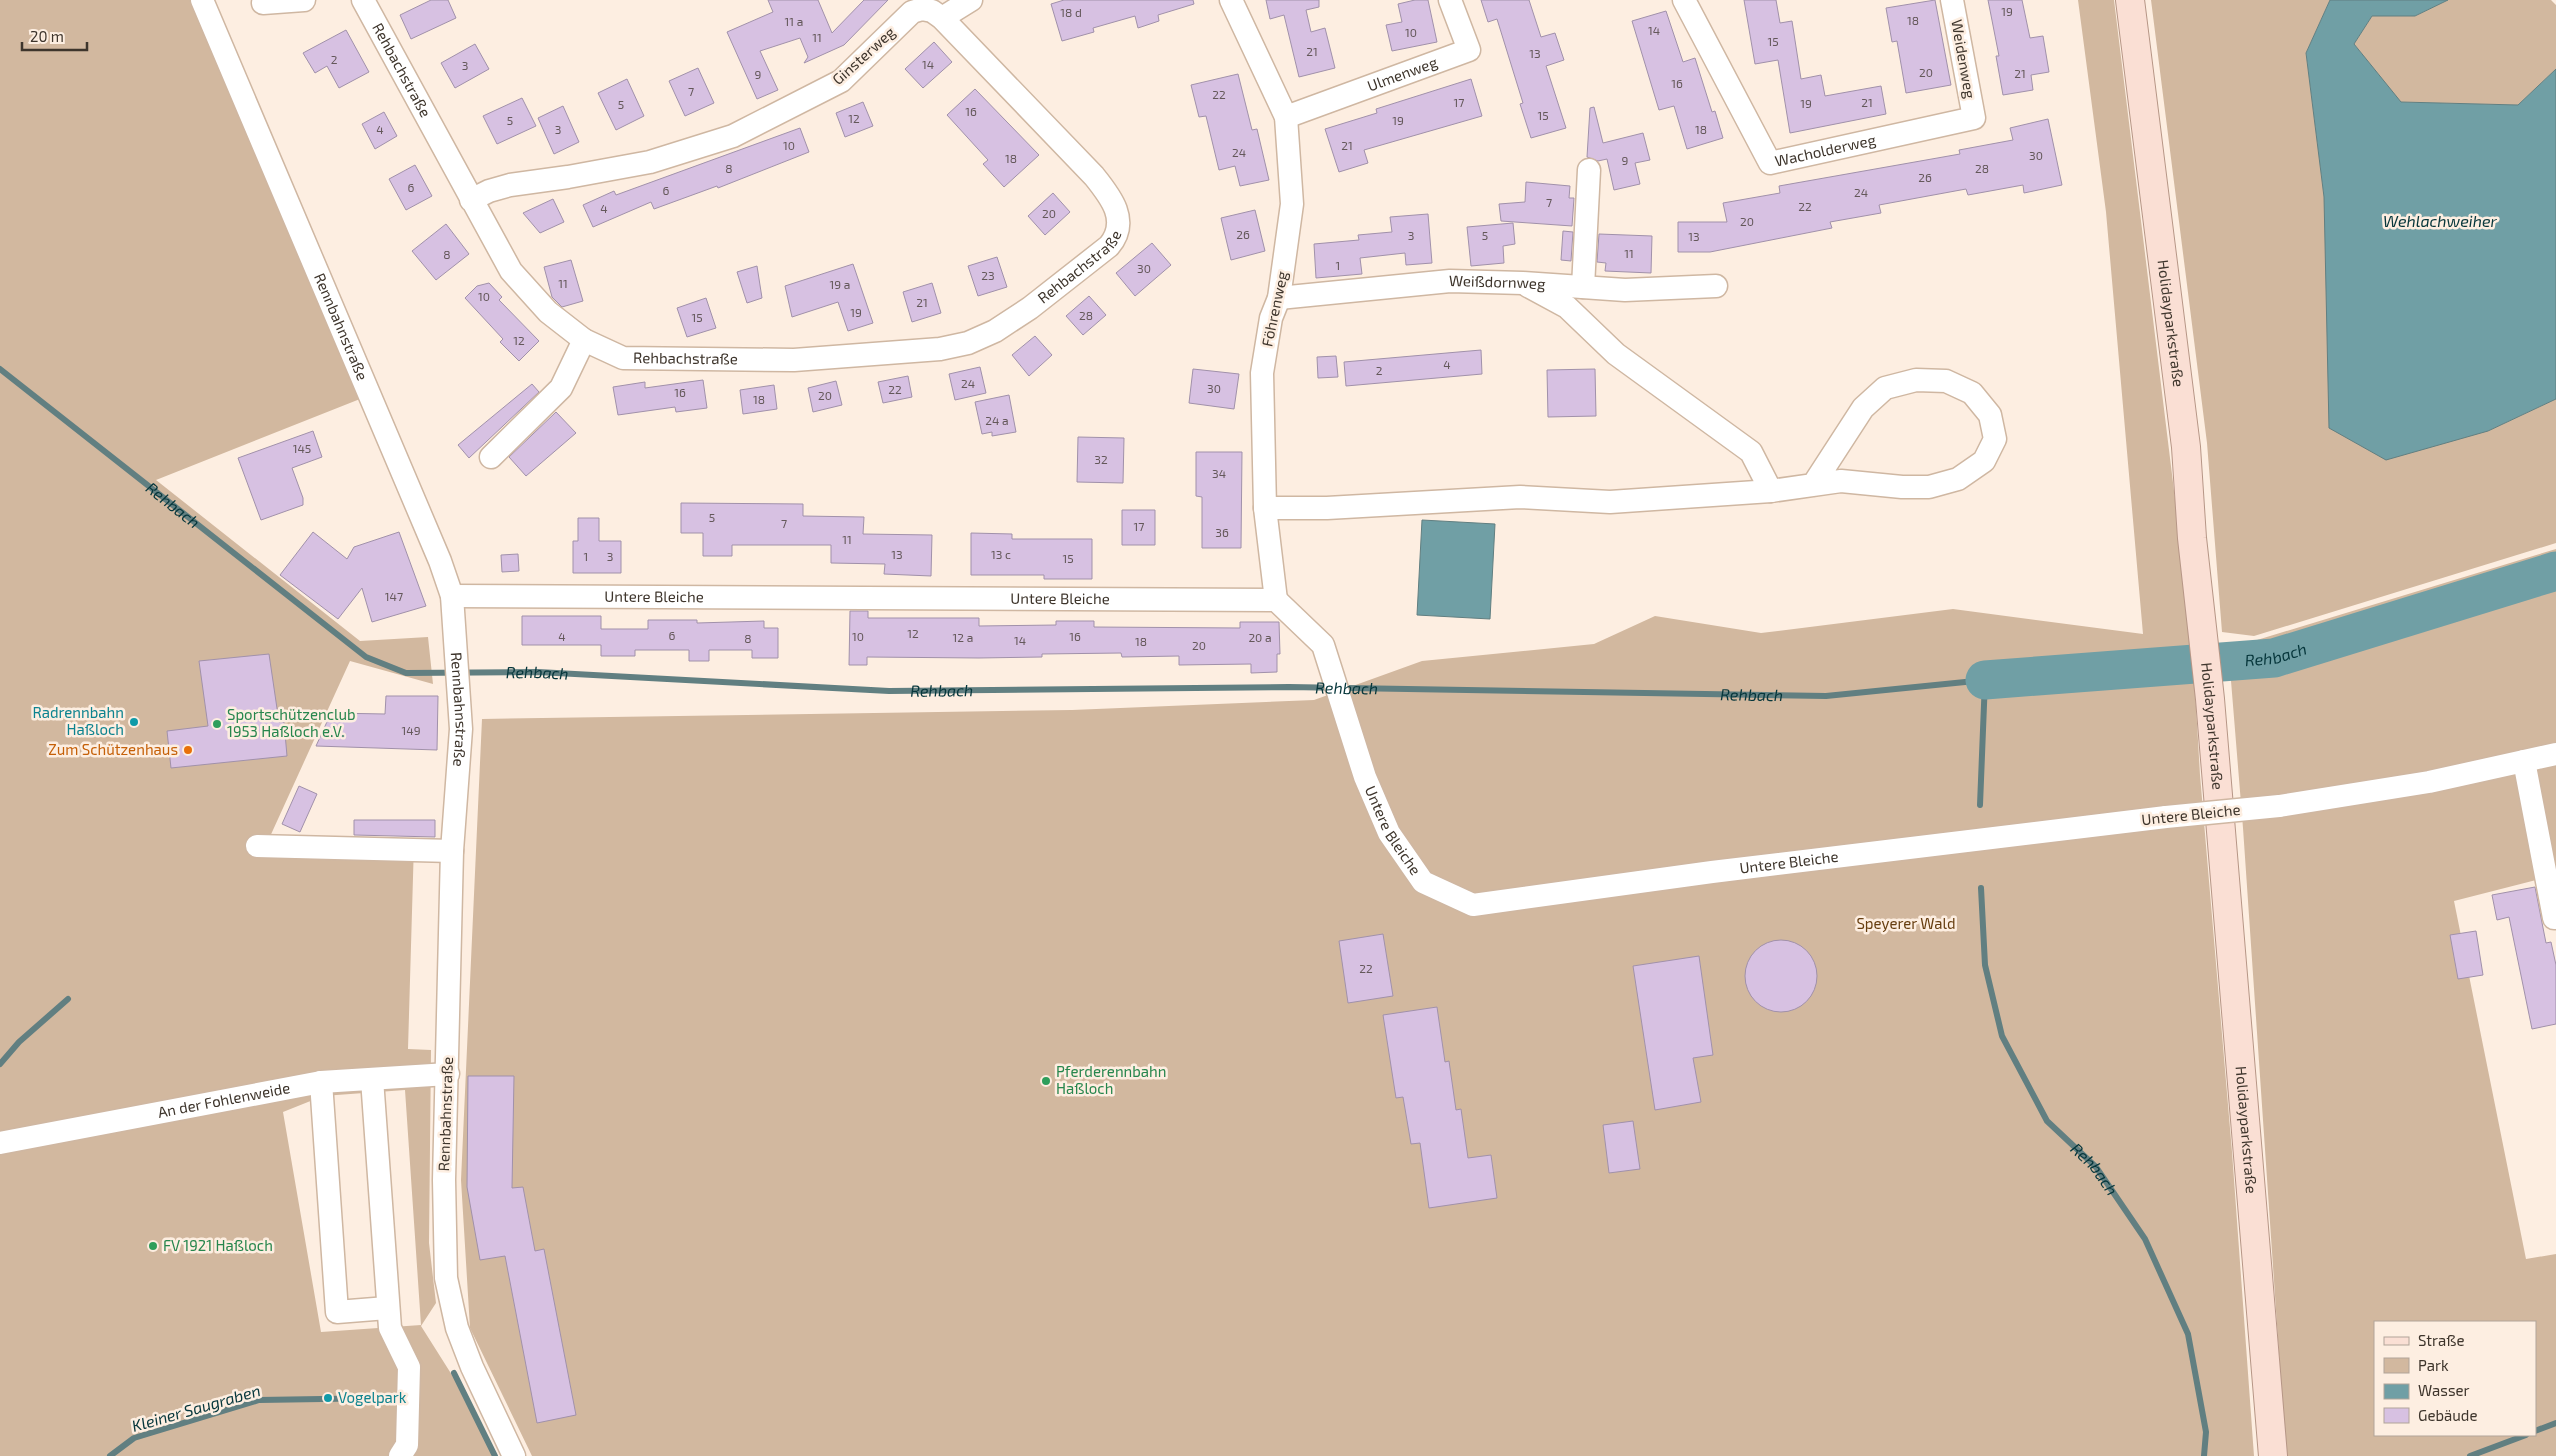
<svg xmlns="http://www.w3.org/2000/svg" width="2556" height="1456" font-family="'Exo 2',sans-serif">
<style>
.green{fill:#d2b89f;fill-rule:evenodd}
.water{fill:#709fa5;stroke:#617f81}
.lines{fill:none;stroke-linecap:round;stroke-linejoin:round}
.stream{stroke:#617f81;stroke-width:6}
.river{stroke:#709fa5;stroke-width:39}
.building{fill:#d7c1e2;stroke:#a191aa}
.minor-casing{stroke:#cfb7a2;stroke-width:25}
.major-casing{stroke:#b69686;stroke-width:30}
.minor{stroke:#fff;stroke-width:22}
.major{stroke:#fadfd4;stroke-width:28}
.minor-bridge-casing{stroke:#cfb7a2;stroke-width:25;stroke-linecap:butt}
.minor-bridge{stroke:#fff;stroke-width:22}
.culture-dot{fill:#0f9aa8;stroke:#fdeee1;stroke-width:2}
.leisure-dot{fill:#2e9e5b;stroke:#fdeee1;stroke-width:2}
.food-dot{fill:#e8710a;stroke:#fdeee1;stroke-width:2}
.labels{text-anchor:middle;stroke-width:5;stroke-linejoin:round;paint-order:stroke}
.number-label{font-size:12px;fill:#64585a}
.street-label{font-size:15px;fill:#3e352c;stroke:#fdeee1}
.culture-label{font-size:15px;fill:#0d838f;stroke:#fdeee1;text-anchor:end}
.leisure-label{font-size:15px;fill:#27864d;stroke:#fdeee1;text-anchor:start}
.food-label{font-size:15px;fill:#c56008;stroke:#fdeee1;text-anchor:end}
.park-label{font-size:15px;fill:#673e10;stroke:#fdeee1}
.water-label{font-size:16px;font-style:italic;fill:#06363b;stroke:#fdeee1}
</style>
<rect width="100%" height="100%" fill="#fdeee1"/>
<path class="green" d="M0 0H192L360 399 156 480 360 641 428 637 433 684 350 661 268 841 414 843 408 1049 431 1050 429 1243 436 1303 421 1326 457 1383 494 1456H0ZM405 1090 421 1325 321 1332 283 1112 323 1096Z
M2078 0H2114L2192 638 2200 775 2232 1152 2254 1456H532L470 1328 461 1180 482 719 1072 710 1314 700 1422 661 1594 644 1655 616 1761 633 1953 609 2143 634 2106 212Z
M2151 0H2330L2306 53 2324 197 2488 431 2556 399V543L2254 636 2222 632 2207 443Z
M2448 0H2551L2556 5V69L2518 105 2400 102 2354 44 2372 16H2415Z
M2556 549V875L2454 901 2526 1259 2556 1254V1456H2286L2243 828 2228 644 2257 640ZM2375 1322H2535V1435H2375Z"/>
<path class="water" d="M2330 0H2448L2415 16H2372L2354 44 2401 102 2518 105 2556 69V399L2488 431 2386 460 2329 428 2324 197 2306 53Z
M1422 520 1495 524 1490 619 1417 615Z"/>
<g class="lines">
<g class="stream">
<path id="s1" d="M0 369 366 657 406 673 538 672 889 691 1289 687 1826 696 1985 680 1980 805"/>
<path id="s2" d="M1981 888 1985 965 2002 1036 2047 1121 2096 1167 2145 1239 2188 1334 2206 1432 2204 1456"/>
<path d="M0 1064 19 1042 68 999"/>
<path d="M454 1373 495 1456"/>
<path d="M2535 1431 2556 1423"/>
<path d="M110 1456 134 1438 259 1400 385 1398"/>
<path d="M2470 1456 2526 1435"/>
</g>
<path class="river" id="s3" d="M1985 680 2274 658 2556 571"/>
</g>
<path class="building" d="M431 0H448L456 18 411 39 400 15Z
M768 0H818L832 33 864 0H888L844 45 804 63 808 57 800 38 760 51 778 90 757 99 727 32 773 12Z
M1064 0H1193L1194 4 1158 15 1159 21 1138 28 1135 16 1093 28 1094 32 1062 41 1051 4Z
M1266 0H1319V7L1306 10 1311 32 1325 28 1335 68 1299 77 1284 15 1270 19Z
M1415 0H1428L1437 42 1392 51 1386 25 1402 22 1398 4Z
M1481 0H1529L1541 37 1555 33 1564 60 1546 66 1566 128 1531 138 1520 104 1523 103 1497 19 1488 22Z
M1744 0H1776L1780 23 1792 21 1801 79 1821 75 1825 96 1881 86 1886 114 1790 133 1778 60 1755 64Z
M1935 0 1951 85 1906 93 1897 41 1892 42 1886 8Z
M1988 0H2022L2030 38 2043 36 2049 72 2031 75 2033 90 2003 95 1996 56H1999Z
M1666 11 1683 62 1695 58 1712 112 1715 111 1723 138 1687 149 1674 106 1659 110 1632 21Z
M346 30 369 72 339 88 327 66 315 73 303 53Z
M934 42 952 62 923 88 905 69Z
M475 44 489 69 455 88 441 63Z
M698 68 714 103 685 116 669 81Z
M1238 74 1252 130 1257 129 1269 180 1240 186 1235 166 1219 170 1206 116 1199 117 1191 85Z
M627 79 644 116 616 130 598 93Z
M1471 79 1482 116 1364 150 1368 163 1339 172 1325 129 1377 113 1376 109Z
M975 89 1039 155 1004 187 983 164 988 160 947 115Z
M522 98 536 126 497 144 483 116Z
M863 102 873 126 845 137 836 113Z
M563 106 579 142 554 154 538 118Z
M1594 107 1603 143 1643 133 1650 160 1635 163 1640 184 1614 190 1607 159 1598 161 1587 157 1590 108Z
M384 112 397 136 375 149 362 124Z
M2048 119 2062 185 2024 193 2023 185 1968 195 1966 189 1879 205 1881 213 1830 222 1832 228 1710 252H1678V222H1727L1723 203 1780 193 1779 186 1960 154 1959 150 2013 140 2010 128Z
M800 128 809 152 718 188 717 186 654 209 651 202 593 227 583 205 614 191 616 195Z
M415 165 432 196 406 210 389 179Z
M1526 182 1570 186 1569 198H1574L1572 226 1501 221 1499 204 1525 202Z
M1053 193 1070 212 1045 235 1028 216Z
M553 199 564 222 540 233 523 213Z
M1255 210 1265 251 1231 260 1221 218Z
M1428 214 1432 263 1406 265 1405 253 1360 258 1362 274 1316 278 1314 244 1359 240 1358 235 1392 232 1390 217Z
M1513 223 1515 244 1503 246 1504 263 1471 266 1467 227Z
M446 224 469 254 436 280 412 251Z
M1563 231 1573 232 1571 261 1561 260Z
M1599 234 1652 236 1651 273 1605 271 1606 263 1597 262Z
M1152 243 1171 265 1135 296 1116 273Z
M997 257 1007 287 978 296 968 266Z
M571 260 583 301 562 307 552 297 544 267Z
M853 264 873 323 848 331 838 302 792 317 785 286Z
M757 266 762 298 747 303 737 272Z
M489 283 502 297 499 300 539 341 519 361 500 342 503 339 465 298 477 286Z
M932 283 941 313 912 322 903 292Z
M1089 296 1106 315 1083 335 1066 316Z
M706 298 716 328 687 337 677 308Z
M1035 336 1052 355 1029 376 1012 355Z
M1481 350 1482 374 1346 386 1344 362Z
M1336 356 1338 377 1318 378 1317 357Z
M980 367 986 393 955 400 949 374Z
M1193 369 1239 374 1234 409 1189 403Z
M1595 369 1596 416 1548 417 1547 370Z
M908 376 912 397 883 403 878 382Z
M703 380 707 408 676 412 675 407 618 415 613 387 645 382V388Z
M836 381 842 405 813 412 808 388Z
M532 384 539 392 469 458 458 445Z
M774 385 777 409 743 414 740 390Z
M1009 395 1016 432 992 436V432L982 434 975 402Z
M556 412 576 433 526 476 509 457Z
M313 431 322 457 292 468 303 498V505L261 520 238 458Z
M1078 437 1124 438 1123 483 1077 482Z
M1196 452H1242L1241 548H1202V497L1196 496Z
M681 503 803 504V516L864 517 863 534 932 535 931 576 884 574 885 564 831 563V545H732V556H703V533H681Z
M1122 510H1155V545H1122Z
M578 518H599V541H621V573H573V541H578Z
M313 532 347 559 354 547 399 532 426 606 372 622 362 588 338 619 280 575Z
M971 533 1012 534V539H1092V579H1044V575H971Z
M518 554 519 571 502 572 501 555Z
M850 611H868V618H979V626L1056 625V621H1094V627L1240 628V622H1279L1280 654H1277V672L1251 673V664L1179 665V656L1122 657 1121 653 1042 654V657L979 658 867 657V665H849Z
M522 616H601V629H648V620H697V623L764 621V628H778V658H752V650H709V661H689V650H635V656H601V645H522Z
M269 654 279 722H284L287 756 171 768 167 731 208 726 199 661Z
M386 696H438L437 750 316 746 331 713 385 714Z
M299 786 317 794 300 832 282 824Z
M354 820H435V837L354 835Z
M2535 887 2546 943 2551 942 2556 965V1024L2532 1029 2509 917 2497 920 2492 895Z
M2476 931 2483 975 2458 979 2450 935Z
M1383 934 1393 996 1348 1003 1339 941Z
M1745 976a36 36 0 1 1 72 0a36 36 0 1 1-72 0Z
M1699 956 1713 1055 1693 1058 1701 1102 1655 1110 1633 966Z
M1437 1007 1445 1062 1449 1061 1456 1110 1461 1109 1468 1158 1491 1155 1497 1198 1429 1208 1420 1143 1411 1144 1403 1097 1396 1098 1383 1015Z
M468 1076H514L512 1188 523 1187 535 1251 544 1249 576 1415 537 1423 505 1256 480 1260 467 1187Z
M1633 1121 1640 1169 1609 1173 1603 1125Z"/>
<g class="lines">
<g class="minor-casing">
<g id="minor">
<path id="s4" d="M202 0 440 561 452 596 461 729 452 851 444 1180 446 1278 457 1328 472 1367 514 1456"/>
<path id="s5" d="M363 0 511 271 548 312 584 340 623 358 794 360 940 349 968 343 995 331 1030 308 1109 246C1130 221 1111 197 1094 176L942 18 932 11 922 9 912 12 841 81 733 136 650 162 568 177 510 185 489 191 471 200"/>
<path d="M1231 0 1286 117 1292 204 1279 298 1271 318 1262 373 1265 508 1276 600"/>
<path id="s6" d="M1684 0 1770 163 1974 118 1952 0"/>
<path d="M263 3 304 0"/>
<path d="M942 18 971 0"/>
<path id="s7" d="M1286 117 1469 50 1450 0"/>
<path d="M1528 286 1567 307 1616 354 1751 452 1771 491"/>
<path d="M1583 287 1589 170"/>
<path id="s8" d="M1279 298 1450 281 1523 283 1625 290 1716 286"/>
<path d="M491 457 561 388 584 340"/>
<path d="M1265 508H1327L1520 497 1610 502 1771 491 1841 481 1902 487H1929L1958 479 1984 461 1995 439 1990 415 1972 393 1946 381 1916 380 1885 388 1863 408 1813 485"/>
<path id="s9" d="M452 596 1276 600 1323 645 1365 777 1389 833 1423 882 1473 905 1712 872 2166 817"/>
<path d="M2524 761 2554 918H2556"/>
<path d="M2279 806 2429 782 2556 754"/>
<path d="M257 846 452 851"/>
<path d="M372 1079 390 1328 409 1367 407 1445 400 1456"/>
<path d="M321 1082 337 1312 387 1308"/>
<path id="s10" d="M0 1143 321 1082 448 1074"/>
</g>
</g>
<g class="major-casing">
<g id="major">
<path id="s11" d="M2130 0 2186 447 2192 538 2210 699 2273 1456"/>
</g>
</g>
<use href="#minor" class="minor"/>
<use href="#major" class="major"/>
<g class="minor-bridge-casing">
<path id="minor-bridge" d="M2166 817 2279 806"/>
</g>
<use href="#minor-bridge" class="minor-bridge"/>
</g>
<g class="culture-dot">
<circle cx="134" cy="722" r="5"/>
<circle cx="328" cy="1398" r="5"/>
</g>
<g class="leisure-dot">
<circle cx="217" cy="724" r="5"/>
<circle cx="1046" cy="1081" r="5"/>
<circle cx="153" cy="1246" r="5"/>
</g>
<circle class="food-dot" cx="188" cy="750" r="5"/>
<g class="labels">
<g class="number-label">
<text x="2007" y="16">19</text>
<text x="1071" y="17">18 d</text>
<text x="1913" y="25">18</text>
<text x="794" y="26">11 a</text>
<text x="1654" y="35">14</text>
<text x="1411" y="37">10</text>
<text x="817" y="42">11</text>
<text x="1773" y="46">15</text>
<text x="1312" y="56">21</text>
<text x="1535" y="58">13</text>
<text x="334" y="64">2</text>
<text x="928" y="69">14</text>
<text x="465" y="70">3</text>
<text x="1926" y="77">20</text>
<text x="2020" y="78">21</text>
<text x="758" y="79">9</text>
<text x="1677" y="88">16</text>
<text x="691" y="96">7</text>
<text x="1219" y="99">22</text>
<text x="1459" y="107">17</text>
<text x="1867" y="107">21</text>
<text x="1806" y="108">19</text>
<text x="621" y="109">5</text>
<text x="971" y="116">16</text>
<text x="1543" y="120">15</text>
<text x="854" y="123">12</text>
<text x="510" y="125">5</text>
<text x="1398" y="125">19</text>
<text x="380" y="134">4</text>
<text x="558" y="134">3</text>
<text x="1701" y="134">18</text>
<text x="789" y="150">10</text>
<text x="1347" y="150">21</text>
<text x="1239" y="157">24</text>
<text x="2036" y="160">30</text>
<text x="1011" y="163">18</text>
<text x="1625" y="165">9</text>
<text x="729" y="173">8</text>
<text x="1982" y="173">28</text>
<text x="1925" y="182">26</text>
<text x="411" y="192">6</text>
<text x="666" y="195">6</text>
<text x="1861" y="197">24</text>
<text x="1549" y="207">7</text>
<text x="1805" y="211">22</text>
<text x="604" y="213">4</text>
<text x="1049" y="218">20</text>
<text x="1747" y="226">20</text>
<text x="1243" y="239">26</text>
<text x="1411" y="240">3</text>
<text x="1485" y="240">5</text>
<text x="1694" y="241">13</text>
<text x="1629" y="258">11</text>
<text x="447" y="259">8</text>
<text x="1338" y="270">1</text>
<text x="1144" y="273">30</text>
<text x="988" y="280">23</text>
<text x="563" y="288">11</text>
<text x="840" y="289">19 a</text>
<text x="484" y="301">10</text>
<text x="922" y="307">21</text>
<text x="856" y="317">19</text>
<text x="1086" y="320">28</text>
<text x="697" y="322">15</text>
<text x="519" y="345">12</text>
<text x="1447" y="369">4</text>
<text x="1379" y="375">2</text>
<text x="968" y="388">24</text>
<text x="1214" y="393">30</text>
<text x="895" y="394">22</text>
<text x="680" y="397">16</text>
<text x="825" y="400">20</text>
<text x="759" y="404">18</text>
<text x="997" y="425">24 a</text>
<text x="302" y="453">145</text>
<text x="1101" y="464">32</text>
<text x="1219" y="478">34</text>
<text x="712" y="522">5</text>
<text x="784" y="528">7</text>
<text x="1139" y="531">17</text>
<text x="1222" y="537">36</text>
<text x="847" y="544">11</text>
<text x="897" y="559">13</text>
<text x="1001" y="559">13 c</text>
<text x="586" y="561">1</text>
<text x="610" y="561">3</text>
<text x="1068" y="563">15</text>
<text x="394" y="601">147</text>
<text x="913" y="638">12</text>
<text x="672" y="640">6</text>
<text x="562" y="641">4</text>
<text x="858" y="641">10</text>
<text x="1075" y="641">16</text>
<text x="963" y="642">12 a</text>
<text x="1260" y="642">20 a</text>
<text x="748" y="643">8</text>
<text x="1020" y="645">14</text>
<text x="1141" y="646">18</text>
<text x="1199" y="650">20</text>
<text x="411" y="735">149</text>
<text x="1366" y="973">22</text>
</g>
<g class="street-label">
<text transform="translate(864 56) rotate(-42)" y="5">Ginsterweg</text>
<text transform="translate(1963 59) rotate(80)" y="5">Weidenweg</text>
<text dy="5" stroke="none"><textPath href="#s5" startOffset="80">Rehbachstraße</textPath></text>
<text dy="5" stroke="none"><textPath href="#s7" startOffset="124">Ulmenweg</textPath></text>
<text dy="5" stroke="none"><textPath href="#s6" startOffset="241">Wacholderweg</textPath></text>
<text dy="5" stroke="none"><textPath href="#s5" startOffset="935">Rehbachstraße</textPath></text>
<text dy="5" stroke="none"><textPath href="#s8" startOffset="219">Weißdornweg</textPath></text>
<text transform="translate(1275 309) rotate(-78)" y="5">Föhrenweg</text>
<text dy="5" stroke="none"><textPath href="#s11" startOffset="326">Holidayparkstraße</textPath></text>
<text dy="5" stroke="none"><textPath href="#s4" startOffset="355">Rennbahnstraße</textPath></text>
<text dy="5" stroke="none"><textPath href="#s5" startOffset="515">Rehbachstraße</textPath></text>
<text dy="5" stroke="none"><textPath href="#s9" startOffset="202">Untere Bleiche</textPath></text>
<text dy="5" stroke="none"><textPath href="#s9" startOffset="608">Untere Bleiche</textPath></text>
<text dy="5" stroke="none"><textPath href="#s4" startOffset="760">Rennbahnstraße</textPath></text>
<text dy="5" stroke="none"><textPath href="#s11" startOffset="731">Holidayparkstraße</textPath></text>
<text transform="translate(2191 815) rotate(-6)" y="5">Untere Bleiche</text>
<text dy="5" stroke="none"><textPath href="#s9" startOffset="1088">Untere Bleiche</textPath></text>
<text dy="5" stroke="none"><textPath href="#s9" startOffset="1522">Untere Bleiche</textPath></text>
<text dy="5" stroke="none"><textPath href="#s10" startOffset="228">An der Fohlenweide</textPath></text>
<text transform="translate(446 1114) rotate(-88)" y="5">Rennbahnstraße</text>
<text dy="5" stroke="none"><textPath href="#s11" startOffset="1136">Holidayparkstraße</textPath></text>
</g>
<g class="culture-label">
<text x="124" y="718">Radrennbahn<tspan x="124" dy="17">Haßloch</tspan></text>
<text x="338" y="1403" text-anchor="start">Vogelpark</text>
</g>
<g class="leisure-label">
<text x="227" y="720">Sportschützenclub<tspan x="227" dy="17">1953 Haßloch e.V.</tspan></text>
<text x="1056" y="1077">Pferderennbahn<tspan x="1056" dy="17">Haßloch</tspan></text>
<text x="163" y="1251">FV 1921 Haßloch</text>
</g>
<g class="food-label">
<text x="178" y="755">Zum Schützenhaus</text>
</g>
<g class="park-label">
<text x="1906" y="929">Speyerer Wald</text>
</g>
<g class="water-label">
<text x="2440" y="227">Wehlachweiher</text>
<text dy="6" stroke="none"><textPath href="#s1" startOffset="220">Rehbach</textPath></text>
<text dy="6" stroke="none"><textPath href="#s3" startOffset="292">Rehbach</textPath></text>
<text dy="6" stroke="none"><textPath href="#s1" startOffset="640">Rehbach</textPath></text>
<text dy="6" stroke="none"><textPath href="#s1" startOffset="1450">Rehbach</textPath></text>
<text dy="6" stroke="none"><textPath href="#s1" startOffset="1045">Rehbach</textPath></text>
<text dy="6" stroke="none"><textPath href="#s1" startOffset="1855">Rehbach</textPath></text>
<text dy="6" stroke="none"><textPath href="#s2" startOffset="314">Rehbach</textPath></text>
<text transform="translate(196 1408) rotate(-16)" y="6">Kleiner Saugraben</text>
</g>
</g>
<rect x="2374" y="1321" width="162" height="115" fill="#fdeee1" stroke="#b1a499"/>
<rect x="2384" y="1337" width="25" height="8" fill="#fadfd4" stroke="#b1a499"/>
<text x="2418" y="1346" font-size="15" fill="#3e352c">Straße</text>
<rect x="2384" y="1358" width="25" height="15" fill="#d2b89f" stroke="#b1a499"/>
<text x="2418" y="1371" font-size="15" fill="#3e352c">Park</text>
<rect x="2384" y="1384" width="25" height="15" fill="#709fa5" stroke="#b1a499"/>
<text x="2418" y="1396" font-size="15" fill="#3e352c">Wasser</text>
<rect x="2384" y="1408" width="25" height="15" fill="#d7c1e2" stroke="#b1a499"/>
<text x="2418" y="1421" font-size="15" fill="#3e352c">Gebäude</text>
<path d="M22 42v8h65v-8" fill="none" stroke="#3e352c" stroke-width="2.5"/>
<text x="30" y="42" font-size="15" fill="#3e352c" stroke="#fdeee1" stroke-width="4" paint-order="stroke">20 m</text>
</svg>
